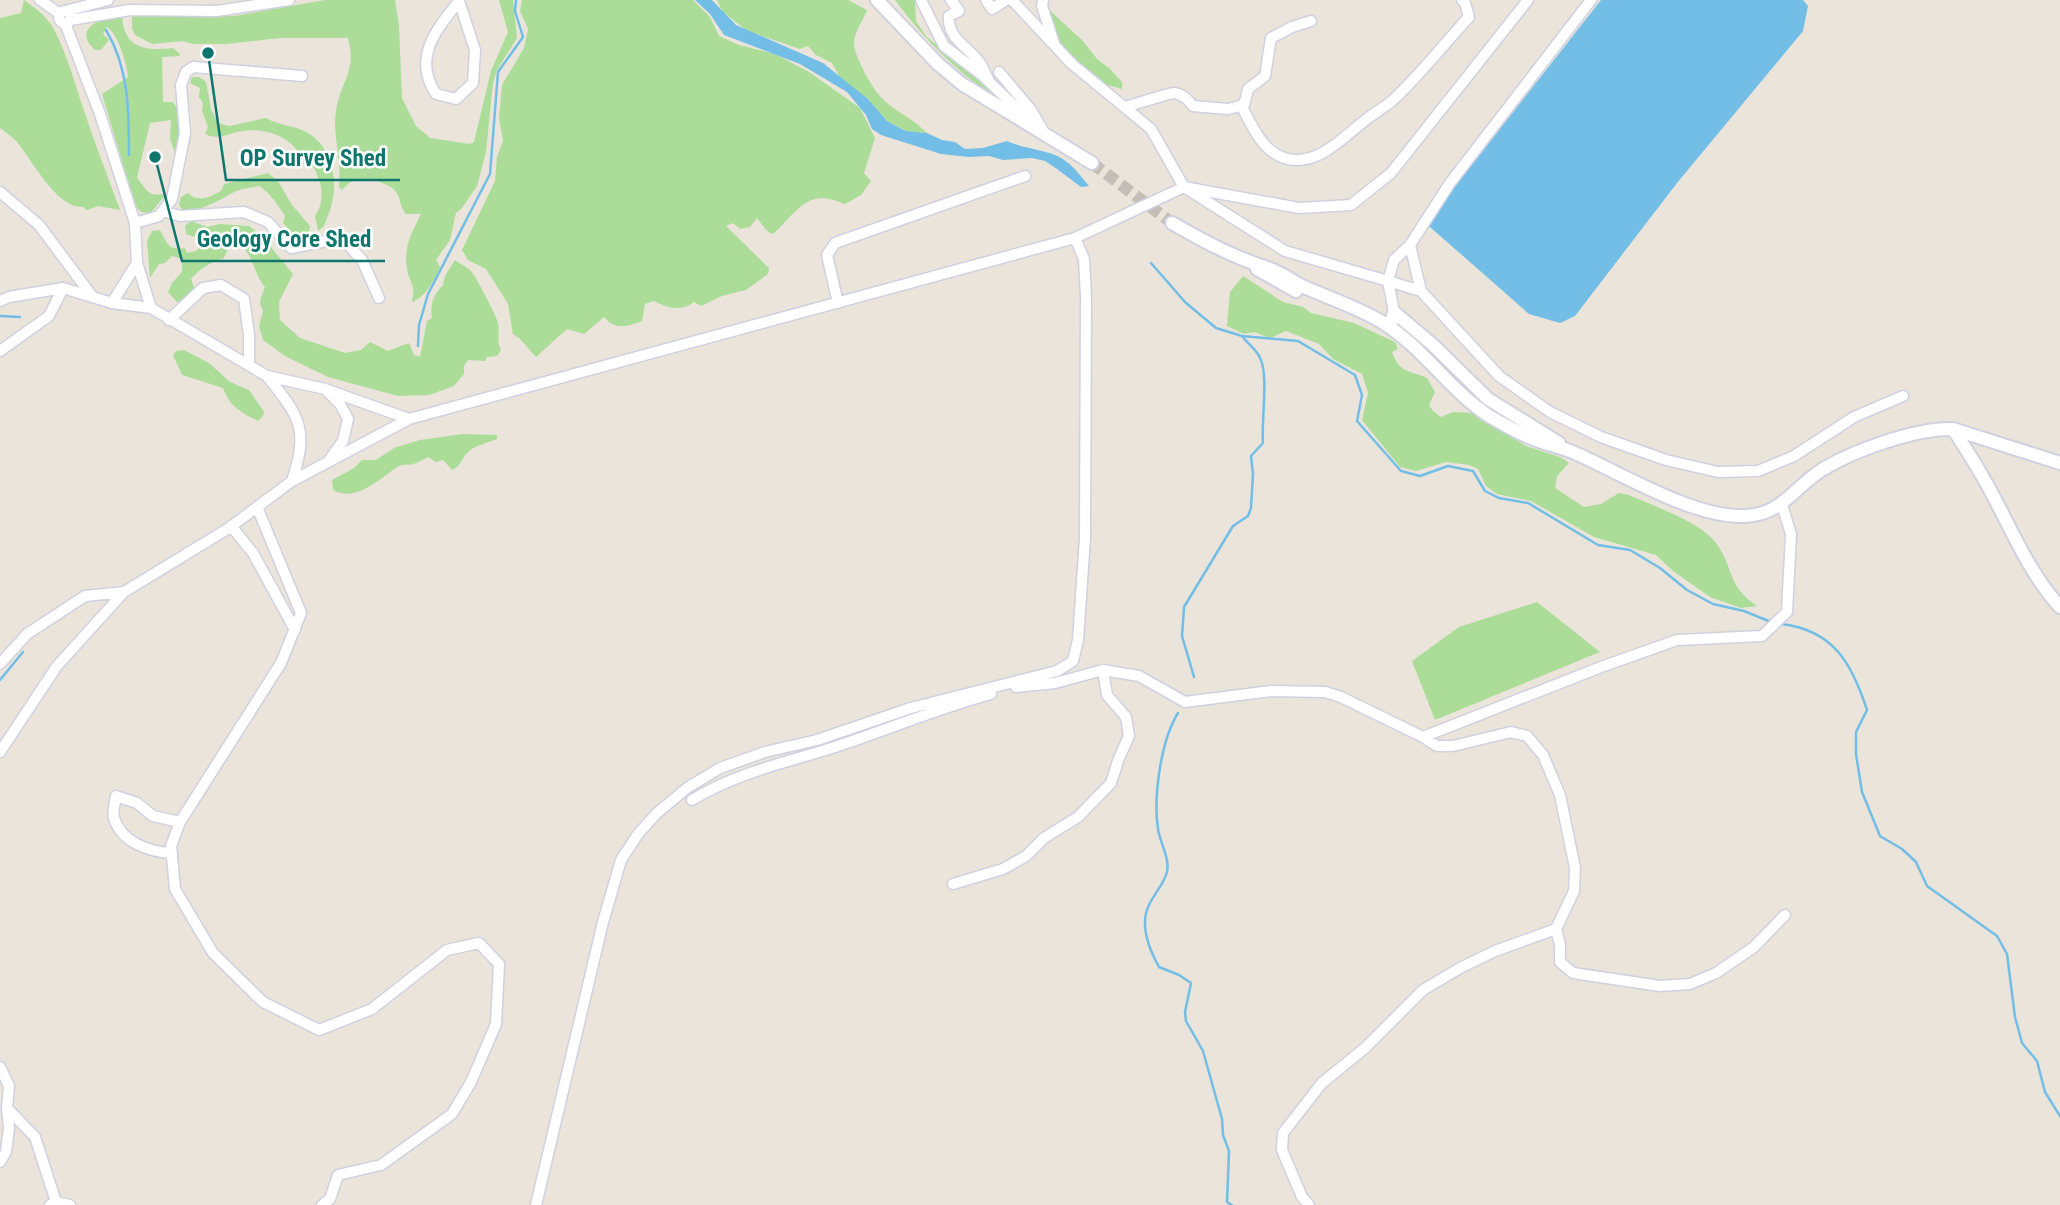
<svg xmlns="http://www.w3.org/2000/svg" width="2060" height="1205" font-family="'Roboto Condensed',sans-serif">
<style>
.green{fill:#abdd99}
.water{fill:#73bee6}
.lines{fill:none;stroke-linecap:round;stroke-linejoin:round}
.stream{stroke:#73bee6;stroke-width:2.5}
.tertiary-tunnel{stroke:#c3beb6;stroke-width:12;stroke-dasharray:12 6;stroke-linecap:butt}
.minor-casing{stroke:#d0d1e0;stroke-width:13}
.tertiary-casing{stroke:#d0d1e0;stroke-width:16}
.minor{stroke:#fff;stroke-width:10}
.tertiary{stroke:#fff;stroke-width:12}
.leader{fill:none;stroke:#0f766e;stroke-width:2.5}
.callout-dot{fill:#0f766e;stroke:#fff;stroke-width:2.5}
.callout-label{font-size:23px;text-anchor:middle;font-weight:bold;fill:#0f766e;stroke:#fff;stroke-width:5;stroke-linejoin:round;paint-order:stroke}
</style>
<rect width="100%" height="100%" fill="#eae4da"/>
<path class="green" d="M24 0C35 8 45 15 52 26 65 49 73 77 81 102 93 139 107 174 120 210L98 206 87 210 83 207C57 209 32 160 17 142 12 137 6 132 0 128V18L21 13Z
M325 0H395L399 26 402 98 416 126 430 138 470 144 474 142 491 71 508 32 499 0H513L517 38 497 70 493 83 486 152 477 186 462 208 456 213 450 240 436 260 440 267C434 280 426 297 412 302 416 282 410 286 407 269 403 248 412 232 421 214H406C400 207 401 201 397 193 390 182 362 175 351 182 347 184 345 187 342 190L339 187C342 161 332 132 336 111 341 80 357 72 348 38H280L226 44H193L183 41 152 44 135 35 132 28V13L142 12 168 17 234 16Z
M522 0H693L710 17 719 36 739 45 775 54 809 72 860 108 875 138 864 173 871 181 861 195 845 204C807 187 799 210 773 234L767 231 757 218 750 227 740 229 733 223 726 226 769 268 768 274 746 290 722 296 701 306 694 302C682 312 667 308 654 301L645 304 642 321C627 327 614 330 604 317L584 334 567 329 536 357 519 338 513 334 508 304 486 269 468 260 462 250 495 181 497 157 503 141 499 118 502 85 524 48 528 29 520 11Z
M717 0H848L867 10C863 21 856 29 854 41 852 52 871 86 879 95 890 109 913 118 927 133L906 131 887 121 868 99 840 78 832 63 816 55 808 46 800 49 747 31 722 11Z
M895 0H915L916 21 926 36 992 92 995 90 1000 95 999 99C957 73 925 40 895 0Z
M1046 7 1082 40 1097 59 1109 68 1122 82V89L1103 84 1059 46Z
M117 14H122C123 49 145 51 173 48L179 53 180 56 162 57 163 102H173C183 114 180 136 178 151L175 153 170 139 171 120 150 123 137 178C149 192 146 196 166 194L151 213 141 212 135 205 102 94 128 77C127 64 118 34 107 27L103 34 109 40 101 50H95C72 29 100 19 117 14Z
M192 77H199L206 82 211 109 218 123 229 126 266 118C281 127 301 125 315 138 336 157 338 189 329 213 325 222 326 226 318 231L315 216C326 200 322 183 313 166L304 165C296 136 264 126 237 132 225 135 217 140 205 134L208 127 202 111 203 103 199 97 200 88 190 83Z
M268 173 278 181 292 205 310 226 309 232 302 240 298 239 283 223 285 216C278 205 270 193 259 186 252 188 243 188 236 191 223 198 195 215 182 210L179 204 181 197 188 193C198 203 210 197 221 191L224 184Z
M191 221 207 227 220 224 249 226 261 235 293 274 279 302 280 320 300 338 345 353 361 350 370 342 388 351 409 343 414 355 420 357 427 321 432 318C430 304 433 295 443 285L445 276 455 260C460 264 465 266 469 269 474 272 497 317 498 323 500 333 496 341 501 350L497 356 487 357 485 361 468 360 464 366V374L454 386 429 395 398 396 328 377 285 356 263 340 259 326 263 311 260 304 261 297 265 287C253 274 254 250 235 243L229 246 224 258C209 263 202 267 191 279L195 291 191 296 177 302 168 292 172 283 182 272V259L172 256 165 263 159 264 150 278 147 241 152 231 160 230C167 243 168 251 185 248L187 253 196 251 202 244 198 238 186 234 185 226Z
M1243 276 1283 302 1303 307 1311 313 1354 323 1395 342 1398 349 1392 352C1399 373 1409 370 1427 378L1435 392 1429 405 1433 411 1441 417 1453 412 1472 413 1526 446 1560 457 1569 463 1557 476 1555 488 1584 507 1601 504 1619 493 1629 495C1653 506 1701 522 1716 543 1735 569 1726 585 1757 606L1741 608 1710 597 1673 571 1656 555 1594 537 1531 501 1497 494 1486 486 1478 469 1469 465 1446 462 1416 471 1400 467 1362 420 1368 393 1362 374 1333 359 1319 344 1286 331 1270 338 1254 332 1244 334 1227 326 1230 292Z
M184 350 209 363 230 382 249 390 264 412 263 416 258 421C242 413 229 406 223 388L182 375 173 355 176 351Z
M463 434 497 435V439C487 443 476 445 468 452 461 459 461 466 452 470L443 460 436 462 428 457C424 459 418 463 413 464 408 466 403 463 397 467 380 479 355 503 333 490L332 480 354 468 362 460H376L394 448 420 440Z
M1537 602 1600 652 1435 720 1412 661 1459 627Z"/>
<path class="water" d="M695 0H712L736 25 823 63 868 99 887 121 894 125 906 131 927 133 942 140 955 142 965 149 983 148 1007 141C1022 148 1040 149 1055 155 1070 161 1079 174 1089 186L1081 187 1057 169 1045 161 1032 158 1003 160 989 156 969 157 941 154 881 135 872 129 866 115 847 92 800 64 724 35 710 14Z
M1601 0H1803L1808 6 1803 31 1677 183 1575 316 1560 323 1529 314 1430 227 1424 226Z"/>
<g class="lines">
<path class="stream" d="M106 30C129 68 129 111 129 155
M1151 263 1185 302 1216 328 1242 336 1298 341 1355 375 1362 395 1357 421 1401 471 1420 476 1448 466 1473 471 1485 491 1499 498 1528 503 1598 545 1630 550 1660 568 1687 590 1713 604 1744 611 1771 622
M0 316 20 317
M418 346 419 325 428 294 490 174 498 72 523 37 515 11 516 0
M1781 624C1834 630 1852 664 1867 710L1856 732V754L1862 792 1880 836 1902 849 1916 862 1927 886 1997 936 2007 954 2015 1017 2022 1043 2037 1061 2045 1092 2060 1116
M1194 677 1182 636 1184 607 1233 526 1248 516 1251 508 1253 474 1251 456 1263 443C1261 421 1269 375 1260 358 1257 350 1247 343 1242 336
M0 680 23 652
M1178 713C1161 740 1153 797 1158 829 1160 843 1170 858 1167 872 1164 884 1154 894 1149 905 1139 925 1149 949 1159 967L1179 975 1191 983 1185 1012 1186 1021 1203 1051 1222 1119 1223 1135 1229 1151 1227 1202 1232 1205"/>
<path class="tertiary-tunnel" d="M1092 163 1172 223"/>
<g class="minor-casing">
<path id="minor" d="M40 0 60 14
M458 0 459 1 475 50 473 83 456 99 436 94C412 58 436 30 459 1
M921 0 944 46 982 75 1029 120
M951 0 959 11 949 16C947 39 969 47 980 63 983 67 985 74 988 79
M986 0 992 9 1006 0
M1012 0 1072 64 1151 129 1184 187 1285 251 1388 281 1394 312
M1043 0 1042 6 1054 43
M65 11 108 0
M59 17a6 6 0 1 1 12 0a6 6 0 1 1-12 0Z
M70 20 130 10 217 11 289 0
M65 23 100 114 135 223 137 263 151 308
M999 72 1031 110 1045 134
M1241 105C1252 125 1261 150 1284 158 1316 168 1341 139 1363 122 1372 114 1384 108 1393 100 1420 75 1444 44 1469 17L1465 3 1462 0
M1124 107C1132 105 1170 93 1174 93 1183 94 1188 100 1193 106L1228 109 1244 105 1248 89 1265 76 1271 38 1292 27 1311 21
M0 192 39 225 92 296
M163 211 180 216 244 212 268 222 291 248 342 238 362 260 379 298
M135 223 159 216 172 199 185 133 181 85 186 72 193 67 302 76
M1410 245 1421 291 1499 376 1550 412 1601 437 1666 460 1718 472 1758 471 1794 456 1854 417 1903 396
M1421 291 1388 281 1394 260 1410 245 1450 183 1591 0
M0 301 9 297 63 288 112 303 151 308 267 376 325 389 409 419
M112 303 137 263
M838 303 827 255 835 243 1025 176
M169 320 203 288 221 285 244 299 249 335V365
M0 351 49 316 63 288
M267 376C300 417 309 429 292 481
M328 392 340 404 348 419 343 441 330 459
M257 507 301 613 281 663 180 822 171 846 175 889 213 953 263 1002 319 1030 372 1009 447 950 479 943 499 964 496 1024 471 1082 452 1114 381 1165 338 1175 330 1199 322 1205
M231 526 253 553 295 630
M0 664 27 634 85 596 124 592
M1016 687 1055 683 1103 670 1139 676 1185 702 1271 691 1325 692 1341 697 1423 737 1601 667 1677 640 1762 636 1787 612 1791 534 1782 505
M1423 737 1437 746H1453L1511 732 1527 736 1543 755 1560 795 1575 868 1574 891 1556 929 1560 945V962L1573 973 1660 986 1690 984 1716 973 1754 947 1785 915
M0 752 57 666 124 592 229 528 292 481 409 419 1075 238 1184 187 1299 208 1351 205 1391 173 1528 0
M692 800C740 771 786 763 838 746 889 729 939 708 991 694
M172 853C149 852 121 842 114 818 112 811 115 803 116 796L137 803 153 816 180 822
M953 884 1003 869 1026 856 1044 838 1078 817 1111 783 1119 758 1129 736 1126 717 1107 695 1103 670
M0 1067 9 1086 7 1108 9 1128 6 1152 0 1162
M7 1108 35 1137 56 1202 50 1205
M56 1202 70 1205
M536 1205 603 922 621 860 638 834 657 813 687 788 720 768 765 752 817 740 911 708 1057 671 1073 661 1078 640 1085 538 1086 296 1084 259 1075 238
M1309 1205 1302 1197 1282 1150 1283 1133 1322 1083 1365 1048 1423 990 1460 968 1495 951 1556 929"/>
</g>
<g class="tertiary-casing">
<path id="tertiary" d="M877 0 938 64 962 84 1092 163
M1172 223C1196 237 1221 251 1248 261 1257 265 1268 267 1277 272 1285 275 1292 281 1300 285 1328 298 1355 306 1382 322 1424 348 1449 390 1489 416 1504 425 1521 434 1536 440 1550 445 1564 448 1577 454 1623 474 1694 518 1744 516 1782 515 1793 488 1823 469 1855 450 1916 428 1953 429L2060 463
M1257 269 1296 291
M1390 327 1394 312 1433 345 1488 399 1559 443
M1953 429C1966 449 1979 469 1990 490 2012 530 2029 573 2060 607"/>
</g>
<use href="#minor" class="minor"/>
<use href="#tertiary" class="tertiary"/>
</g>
<path class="leader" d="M208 53L226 180H400M155 157L182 261H385"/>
<g class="callout-dot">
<circle cx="208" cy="53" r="7"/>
<circle cx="155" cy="157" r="7"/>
</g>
<g class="callout-label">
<text x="313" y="166">OP Survey Shed</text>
<text x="284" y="247">Geology Core Shed</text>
</g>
</svg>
